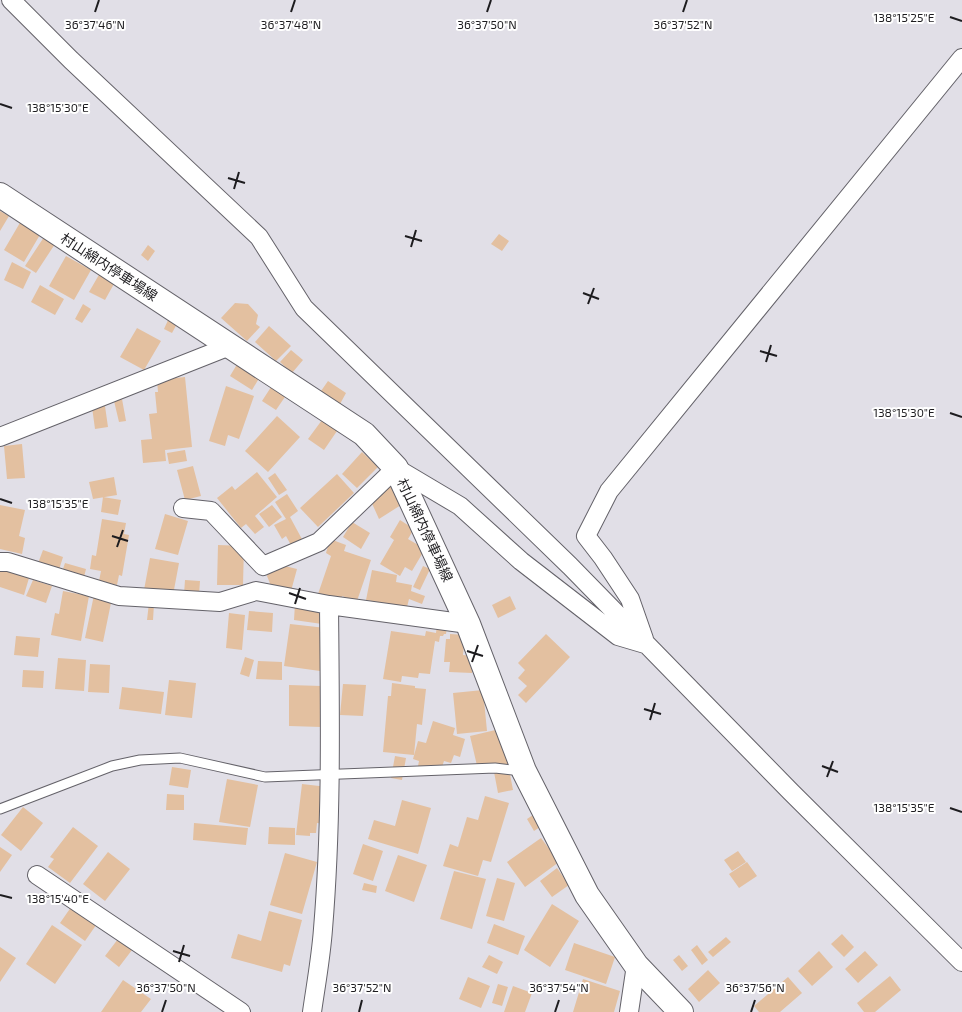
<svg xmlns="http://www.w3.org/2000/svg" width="962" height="1012" font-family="'Exo 2','Noto Sans JP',sans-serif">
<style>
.building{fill:#e3c0a0}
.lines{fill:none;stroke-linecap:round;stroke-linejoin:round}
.lane-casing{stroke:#646269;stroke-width:11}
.street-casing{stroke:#646269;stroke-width:20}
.secondary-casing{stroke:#646269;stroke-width:26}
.lane{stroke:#fff;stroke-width:9}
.street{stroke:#fff;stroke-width:18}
.secondary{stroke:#fff;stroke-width:24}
.ticks{fill:none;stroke:#1d1c1f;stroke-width:2}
.labels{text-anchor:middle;stroke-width:4;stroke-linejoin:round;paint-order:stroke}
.street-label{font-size:14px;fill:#1d1c1f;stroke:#fff}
.ticks-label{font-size:12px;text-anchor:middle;fill:#1d1c1f;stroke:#fff;stroke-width:4;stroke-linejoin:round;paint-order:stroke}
</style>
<rect width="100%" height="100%" fill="#e1dfe7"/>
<path class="building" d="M0 211 9 216 0 231Z
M21 221 41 233 24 262 4 250Z
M499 234 509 241 502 251 491 244Z
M44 237 55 244 36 273 25 266Z
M148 245 155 251 148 261 141 255Z
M66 256 91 270 74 300 49 286Z
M12 262 31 272 23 289 4 280Z
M100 273 115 282 105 300 89 292Z
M40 285 64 299 55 315 31 302Z
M235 303 248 304 258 315 256 324 260 327 247 341 221 318Z
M83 304 91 309 82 323 75 319Z
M169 318 178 322 172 333 164 329Z
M269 326 291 346 276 361 255 342Z
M137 328 161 341 144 370 120 357Z
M291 350 303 360 292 373 280 362Z
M239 361 261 375 252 390 230 376Z
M185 377 192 447 165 450 166 461 143 463 141 440 152 439 149 414 157 413 155 392H158L157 380Z
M328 381 346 393 340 404 321 391Z
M273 384 287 394 276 410 262 401Z
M226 386 254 396 239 439 228 435 225 446 209 441Z
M122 399 126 421 119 422 114 401Z
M105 406 108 427 95 429 92 407Z
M277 416 300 437 268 472 245 451Z
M322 420 337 431 324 450 308 439Z
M22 444 25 478 7 479 4 446Z
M185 450 187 461 169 464 167 453Z
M362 452 378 467 357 488 342 474Z
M193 466 201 496 185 500 177 470Z
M257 472 277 497 255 516 264 527 255 534 246 524 241 528 217 498 232 486 235 490Z
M275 473 287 490 279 495 268 478Z
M337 474 354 493 318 527 300 508Z
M114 477 117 495 93 499 89 482Z
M390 482 401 505 379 519 370 499Z
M287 494 298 511 290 517 303 541 292 547 286 536 282 539 274 525 286 519 275 502Z
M103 497 121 500 118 515 101 512Z
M0 505 25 510 19 536 25 538 22 554 0 549Z
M272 505 282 517 269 527 259 514Z
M165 514 188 521 178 555 155 549Z
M102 519 126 523 124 534 129 535 122 576 119 575 117 585 99 581 101 571 90 569 92 555 96 556Z
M400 520 414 529 408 539 425 549 412 571 405 567 400 576 380 564 394 540 390 537Z
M352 522 370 533 361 549 343 537Z
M330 539 346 545 344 551 371 560 357 601 342 596 341 602 318 594 331 556 326 553Z
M218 545 244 546 243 585H217Z
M43 550 63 557 58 573 37 566Z
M150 558 179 563 173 595 144 590Z
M65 563 86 569 83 581 61 575Z
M277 564 297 569 291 591 271 586 267 576 270 570Z
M423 566 430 569 420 590 413 587Z
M0 568 29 578 24 595 0 587Z
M372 570 397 575 396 582 412 585 411 591 425 596 422 604 409 599 407 607 366 600Z
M33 580 52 586 46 603 26 596Z
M185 580 200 581 199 595 184 594Z
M63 591 89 596 81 641 51 635 55 613 59 614Z
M94 595 112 598 103 642 85 638Z
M510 596 516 609 498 618 492 605Z
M149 603 154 604 153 620H147Z
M295 604 325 608 322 624 294 620Z
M249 611 273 613 272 632 247 630Z
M229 613 245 615 242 650 226 648Z
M290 624 326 628 320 671 284 666Z
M437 625 447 626 446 634H444L443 636H440L439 642 435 641 430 674 419 673 418 678 402 676 401 682 383 679 391 631 425 636 426 631 436 633Z
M450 634 465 635 463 655 473 656 472 673 449 672 450 662H444L446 639H450Z
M546 634 570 657 526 703 518 695 527 686 518 678 525 670 518 663Z
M16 636 40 638 38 657 14 655Z
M245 657 254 660 249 677 240 674Z
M58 658 86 660 84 691 55 689Z
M258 661 282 662V680L256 679Z
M90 664 110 665 109 693 88 692Z
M23 670 44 671 43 688 22 687Z
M169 680 196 683 192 718 165 715Z
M392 683 415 686V688L426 689 422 725 417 724 414 755 383 752 388 696H391Z
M343 684 366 685 363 716 340 715Z
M289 685 322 686 321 727 289 726Z
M122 687 164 692 161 714 119 709Z
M483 690 487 731 457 734 453 693Z
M433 721 455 728 453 735 465 739 460 757 454 755 451 763 444 761 440 773 418 766 419 761 413 759 418 741 426 743Z
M504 728 513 766 479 774 470 736Z
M395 756 406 758 402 780 391 778Z
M172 767 191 770 188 788 169 785Z
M509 769 513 790 498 793 494 772Z
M227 779 258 785 250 827 219 822Z
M302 784 328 787 324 824 317 823 316 833H310V836L296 835Z
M167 794 184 795V810H166Z
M485 796 509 803 491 862 483 860 478 876 443 866 450 844 458 847 467 817 478 820Z
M402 800 431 808 418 854 368 839 374 820 395 826Z
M23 807 43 823 21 851 1 835Z
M533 815 540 827 534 831 527 819Z
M194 823 248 828 246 845 193 840Z
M73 827 98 846 70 883 48 867 54 859 50 857Z
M269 827 295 828V845L268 844Z
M541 838 559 862 525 887 507 862Z
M363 844 383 851 373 881 353 874Z
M0 847 12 855 0 872Z
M738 851 746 862 732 871 724 860Z
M108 852 130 869 105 901 83 884Z
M285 853 317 862 302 914 270 905Z
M398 855 427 865 414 902 385 891Z
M747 862 757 876 739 888 729 874Z
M557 868 569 885 552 897 540 881Z
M454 871 486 879 472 929 440 919Z
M497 878 515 883 504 921 486 916Z
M364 883 377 886 376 893 362 890Z
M76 900 101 918 85 941 60 923Z
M552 904 579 921 550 967 524 950Z
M269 911 302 920 290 966 284 964 282 972 231 958 238 934 261 941Z
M494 924 525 936 518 955 487 943Z
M52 925 82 945 55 984 26 964Z
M842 934 854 947 844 957 831 944Z
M726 937 731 942 713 957 708 952Z
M118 939 132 950 119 967 105 956Z
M574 943 615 957 606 984 565 970Z
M697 945 708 960 702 965 691 950Z
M0 947 16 958 0 982Z
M819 951 833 967 812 986 798 971Z
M865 951 878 965 858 983 845 969Z
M489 955 503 962 497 974 482 967Z
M679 955 688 966 682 971 673 960Z
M708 970 720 983 699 1002 688 989Z
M890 976 901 990 875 1012H864L857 1003Z
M468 977 490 986 481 1008 459 999Z
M788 977 802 993 780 1012H759L754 1006Z
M583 979 620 991 614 1012H573Z
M123 980 151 999 141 1012H101Z
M498 984 508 987 502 1006 492 1003Z
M513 986 532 993 525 1012H504Z"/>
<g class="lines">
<g class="lane-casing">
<path id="lane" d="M0 809 112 766 140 760 180 758 265 777 495 768 521 771"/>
</g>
<g class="street-casing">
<path id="street" d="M11 0 71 60 259 237 304 308 570 566 791 792 962 962
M0 437 230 346
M183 508 211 511 263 566 319 542 396 468 460 506 521 561 618 636 645 644
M0 562H8L119 596 220 602 256 591 329 605 468 624
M644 639 630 599 603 558 586 536 609 491 962 58
M37 875 241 1012
M312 1012C316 984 321 957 323 929 332 821 330 713 329 605
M629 1012 636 965"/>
</g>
<g class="secondary-casing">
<path id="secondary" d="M0 195 364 434 396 468 468 624 524 771 587 895 636 965 681 1012"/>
</g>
<use href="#lane" class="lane"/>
<use href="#street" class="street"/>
<use href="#secondary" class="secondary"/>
</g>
<path class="ticks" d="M95 12 99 0M291 12 295 0M487 12 491 0M683 12 687 0M950 17 962 21M0 104 12 108M228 178 245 183M234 189 239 172M405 236 422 241M411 247 416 230M583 293 599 299M588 304 594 288M760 351 777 356M766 362 771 345M950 413 962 417M0 499 12 503M112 536 128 541M117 547 123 530M289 593 306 599M295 604 300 588M467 651 483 656M472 662 478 645M644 709 661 714M650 720 655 703M822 766 838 772M827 777 833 761M950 808 962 812M0 895 12 898M173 951 190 956M179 962 184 945M162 1012 166 1000M359 1012 362 1000M555 1012 559 1000M751 1012 755 1000"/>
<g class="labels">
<g class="street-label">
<text transform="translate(109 267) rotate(33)" y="5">村山綿内停車場線</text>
<text transform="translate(425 530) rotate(65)" y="5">村山綿内停車場線</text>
</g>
</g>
<g class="ticks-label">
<text x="904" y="22">138°15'25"E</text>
<text x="95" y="29">36°37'46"N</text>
<text x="291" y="29">36°37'48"N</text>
<text x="487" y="29">36°37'50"N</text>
<text x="683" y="29">36°37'52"N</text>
<text x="58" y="112">138°15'30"E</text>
<text x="904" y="417">138°15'30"E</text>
<text x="58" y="508">138°15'35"E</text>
<text x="904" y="812">138°15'35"E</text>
<text x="58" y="903">138°15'40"E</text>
<text x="755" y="992">36°37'56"N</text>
<text x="166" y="992">36°37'50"N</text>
<text x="362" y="992">36°37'52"N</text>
<text x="559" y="992">36°37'54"N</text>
</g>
</svg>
